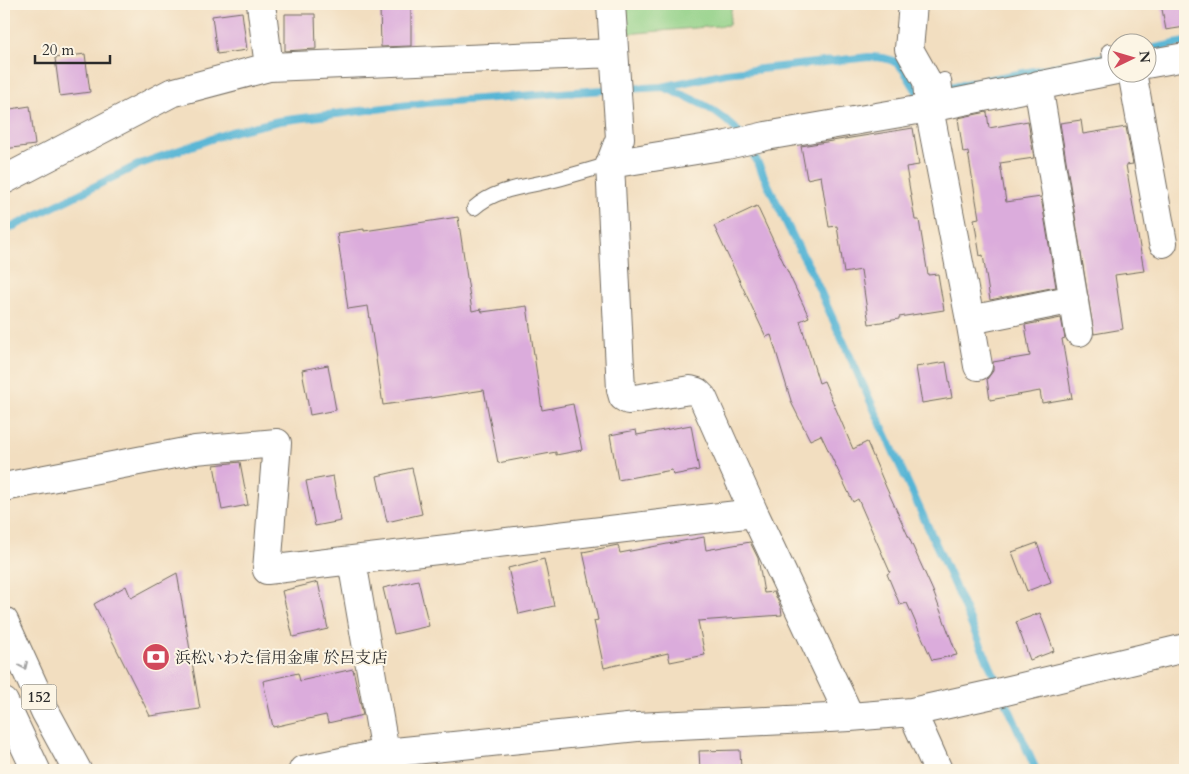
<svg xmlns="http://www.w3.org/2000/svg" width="1189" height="774" font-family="Cardo,'Noto Serif JP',serif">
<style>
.green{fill:#90d086;stroke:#5e7e58}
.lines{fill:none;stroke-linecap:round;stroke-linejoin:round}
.stream{stroke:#56b5d5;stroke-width:8}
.building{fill:#dbacdc}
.lane-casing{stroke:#716a5f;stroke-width:16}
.street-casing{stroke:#716a5f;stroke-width:30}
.highway-casing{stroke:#716a5f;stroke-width:30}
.lane{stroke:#fff;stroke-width:14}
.street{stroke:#fff;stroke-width:28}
.highway{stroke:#fff;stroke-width:28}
.oneway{stroke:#a0a0a0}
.labels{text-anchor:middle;stroke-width:4;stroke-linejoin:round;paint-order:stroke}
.shield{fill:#fcf5e5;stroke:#6a6863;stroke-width:1}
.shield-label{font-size:15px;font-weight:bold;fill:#2b2b2b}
.poi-label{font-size:16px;fill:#2b2b2b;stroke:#fcf5e5;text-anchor:start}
</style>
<rect width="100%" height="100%" fill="#fcf5e5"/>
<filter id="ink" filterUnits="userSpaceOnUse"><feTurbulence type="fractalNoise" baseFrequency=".02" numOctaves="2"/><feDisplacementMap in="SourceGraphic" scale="10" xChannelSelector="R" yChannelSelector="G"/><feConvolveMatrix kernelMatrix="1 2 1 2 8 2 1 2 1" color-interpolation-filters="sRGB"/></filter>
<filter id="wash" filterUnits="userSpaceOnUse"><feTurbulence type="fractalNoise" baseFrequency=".0096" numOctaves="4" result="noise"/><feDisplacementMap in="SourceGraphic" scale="20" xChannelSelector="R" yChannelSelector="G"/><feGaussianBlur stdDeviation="1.12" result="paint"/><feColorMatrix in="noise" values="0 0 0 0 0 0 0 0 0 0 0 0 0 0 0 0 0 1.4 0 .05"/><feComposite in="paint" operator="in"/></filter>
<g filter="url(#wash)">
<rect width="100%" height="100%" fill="#f2dec0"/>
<path class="green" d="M622 4H732L729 25 625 34Z"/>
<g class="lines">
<path class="stream" d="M1146 50 1185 42
M663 87C695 100 719 109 742 136
M944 88 1112 56
M749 145 795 241 810 269 939 551 1036 770
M4 231 140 164 231 132 279 121 425 103 603 90 663 87 726 73 869 57C903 57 902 69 918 93"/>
</g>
<g id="blocks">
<path class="building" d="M1161 4H1185V27L1166 30Z
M380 8H411V46L381 47Z
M242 12 247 50 217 54 212 16Z
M285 14H315L316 49 285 51Z
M85 54 90 92 60 96 55 58Z
M30 106 35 145 4 149V110Z
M987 112 989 128 1028 121 1034 158 1000 163 1006 202 1041 197 1056 287 990 300 983 255 980 256 974 219 979 218 968 152 963 153 958 118Z
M1081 120 1083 134 1126 127 1133 164 1126 165 1144 271 1115 275 1123 329 1094 334 1060 123Z
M913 128 919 165 906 167 915 220H919L928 275 938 274 944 310 899 317V319L869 324 861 270 844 273 837 226 829 227 821 176 807 179 801 146Z
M757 206 809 317 800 321 819 383 824 381 853 449 867 442 886 487 933 591 957 655 932 660 907 603 900 605 887 574 890 572 858 499 853 502 821 435 810 440 792 404 771 335 766 337 714 226Z
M458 217 472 311 481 309 482 312 527 306 542 410 573 404 582 450 556 455V452L498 463 484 390 383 405 368 306 348 309 337 233 364 229V231Z
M1061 318 1065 338 1062 339 1072 398 1042 403 1040 391 990 400 987 379 993 371V362L1030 356 1025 325Z
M946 362 952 398 922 403 916 367Z
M328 365 336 410 310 415 302 370Z
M691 425 699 470 673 475 672 470 618 480 610 435 636 430 637 435Z
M240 462 248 505 222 510 214 465Z
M412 468 422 514 387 522 377 476Z
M333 476 341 521 315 526 306 481Z
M704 537 706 550 750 542 758 558 764 593 774 592 781 608 782 615 698 621 705 655 670 662 668 653 604 668 594 621 598 620 583 552 618 545 620 553Z
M1037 543 1051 582 1027 591 1012 552Z
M544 559 554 606 519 614 508 568Z
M177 573 200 709 150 716 94 604 126 586 131 598Z
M418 580 429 626 394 634 383 588Z
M318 582 328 629 293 637 282 591Z
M1040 613 1054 651 1030 660 1016 622Z
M353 669 363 715 328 723 326 715 273 727 263 681 298 673 300 681Z
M740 750 741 770H700L699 751Z"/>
</g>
</g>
<g filter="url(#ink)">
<use href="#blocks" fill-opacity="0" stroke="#716a5f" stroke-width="1"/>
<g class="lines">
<g class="lane-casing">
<path id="lane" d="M1109 51 1112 71
M944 80 947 104
M474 208C495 189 523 187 550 181 570 176 590 170 610 164"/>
</g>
<g class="street-casing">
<path id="street" d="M261 4 269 67
M611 4 620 138 610 164 621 390 623 397 628 400 690 390 697 392 703 398 754 513 850 717
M913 4 909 49 927 81 929 108 970 320 978 366
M1146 64 1185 57
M1132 72 1163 243
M1038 85 1079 332
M610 164 727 145 766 136 929 108 1116 70
M4 180 171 93 269 67 614 53
M970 320 1074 299
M4 487 195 450 277 443 267 570 754 513
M352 561 388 770
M912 712 938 770
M303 770 385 753 637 727 850 717 912 712 993 694 1185 648"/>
</g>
<g class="highway-casing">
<path id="highway" d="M4 621 45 711 77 770
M4 702 36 770"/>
</g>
<use href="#lane" class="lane"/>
<use href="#street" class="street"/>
<use href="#highway" class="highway"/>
</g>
<defs><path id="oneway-chevron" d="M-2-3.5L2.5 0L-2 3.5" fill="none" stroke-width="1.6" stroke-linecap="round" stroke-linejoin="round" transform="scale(1.25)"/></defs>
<use class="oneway" href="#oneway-chevron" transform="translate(24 666) rotate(65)"/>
</g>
<defs>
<g id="bank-disc" transform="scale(1.4375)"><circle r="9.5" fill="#d1495b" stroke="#fcf5e5"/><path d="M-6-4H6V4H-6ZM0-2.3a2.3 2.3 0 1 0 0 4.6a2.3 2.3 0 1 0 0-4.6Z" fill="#fff"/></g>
</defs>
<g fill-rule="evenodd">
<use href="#bank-disc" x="156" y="657"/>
</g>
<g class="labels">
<rect class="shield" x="21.5" y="684.5" width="35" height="25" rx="4"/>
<g class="shield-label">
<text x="39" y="702">152</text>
</g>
<g class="poi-label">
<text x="175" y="663">浜松いわた信用金庫 於呂支店</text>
</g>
</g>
<rect width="1189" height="774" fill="none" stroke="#fcf5e5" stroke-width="20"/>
<g transform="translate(1132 58) rotate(85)"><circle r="24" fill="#fcf5e5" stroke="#a8a49b"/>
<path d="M0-4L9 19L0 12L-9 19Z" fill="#d1495b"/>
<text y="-8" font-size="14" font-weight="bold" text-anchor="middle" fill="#2b2b2b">N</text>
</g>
<path d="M35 55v8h75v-8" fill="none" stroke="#2b2b2b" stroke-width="2.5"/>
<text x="42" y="55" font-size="15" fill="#2b2b2b" stroke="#fcf5e5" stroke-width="4" paint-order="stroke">20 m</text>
</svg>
